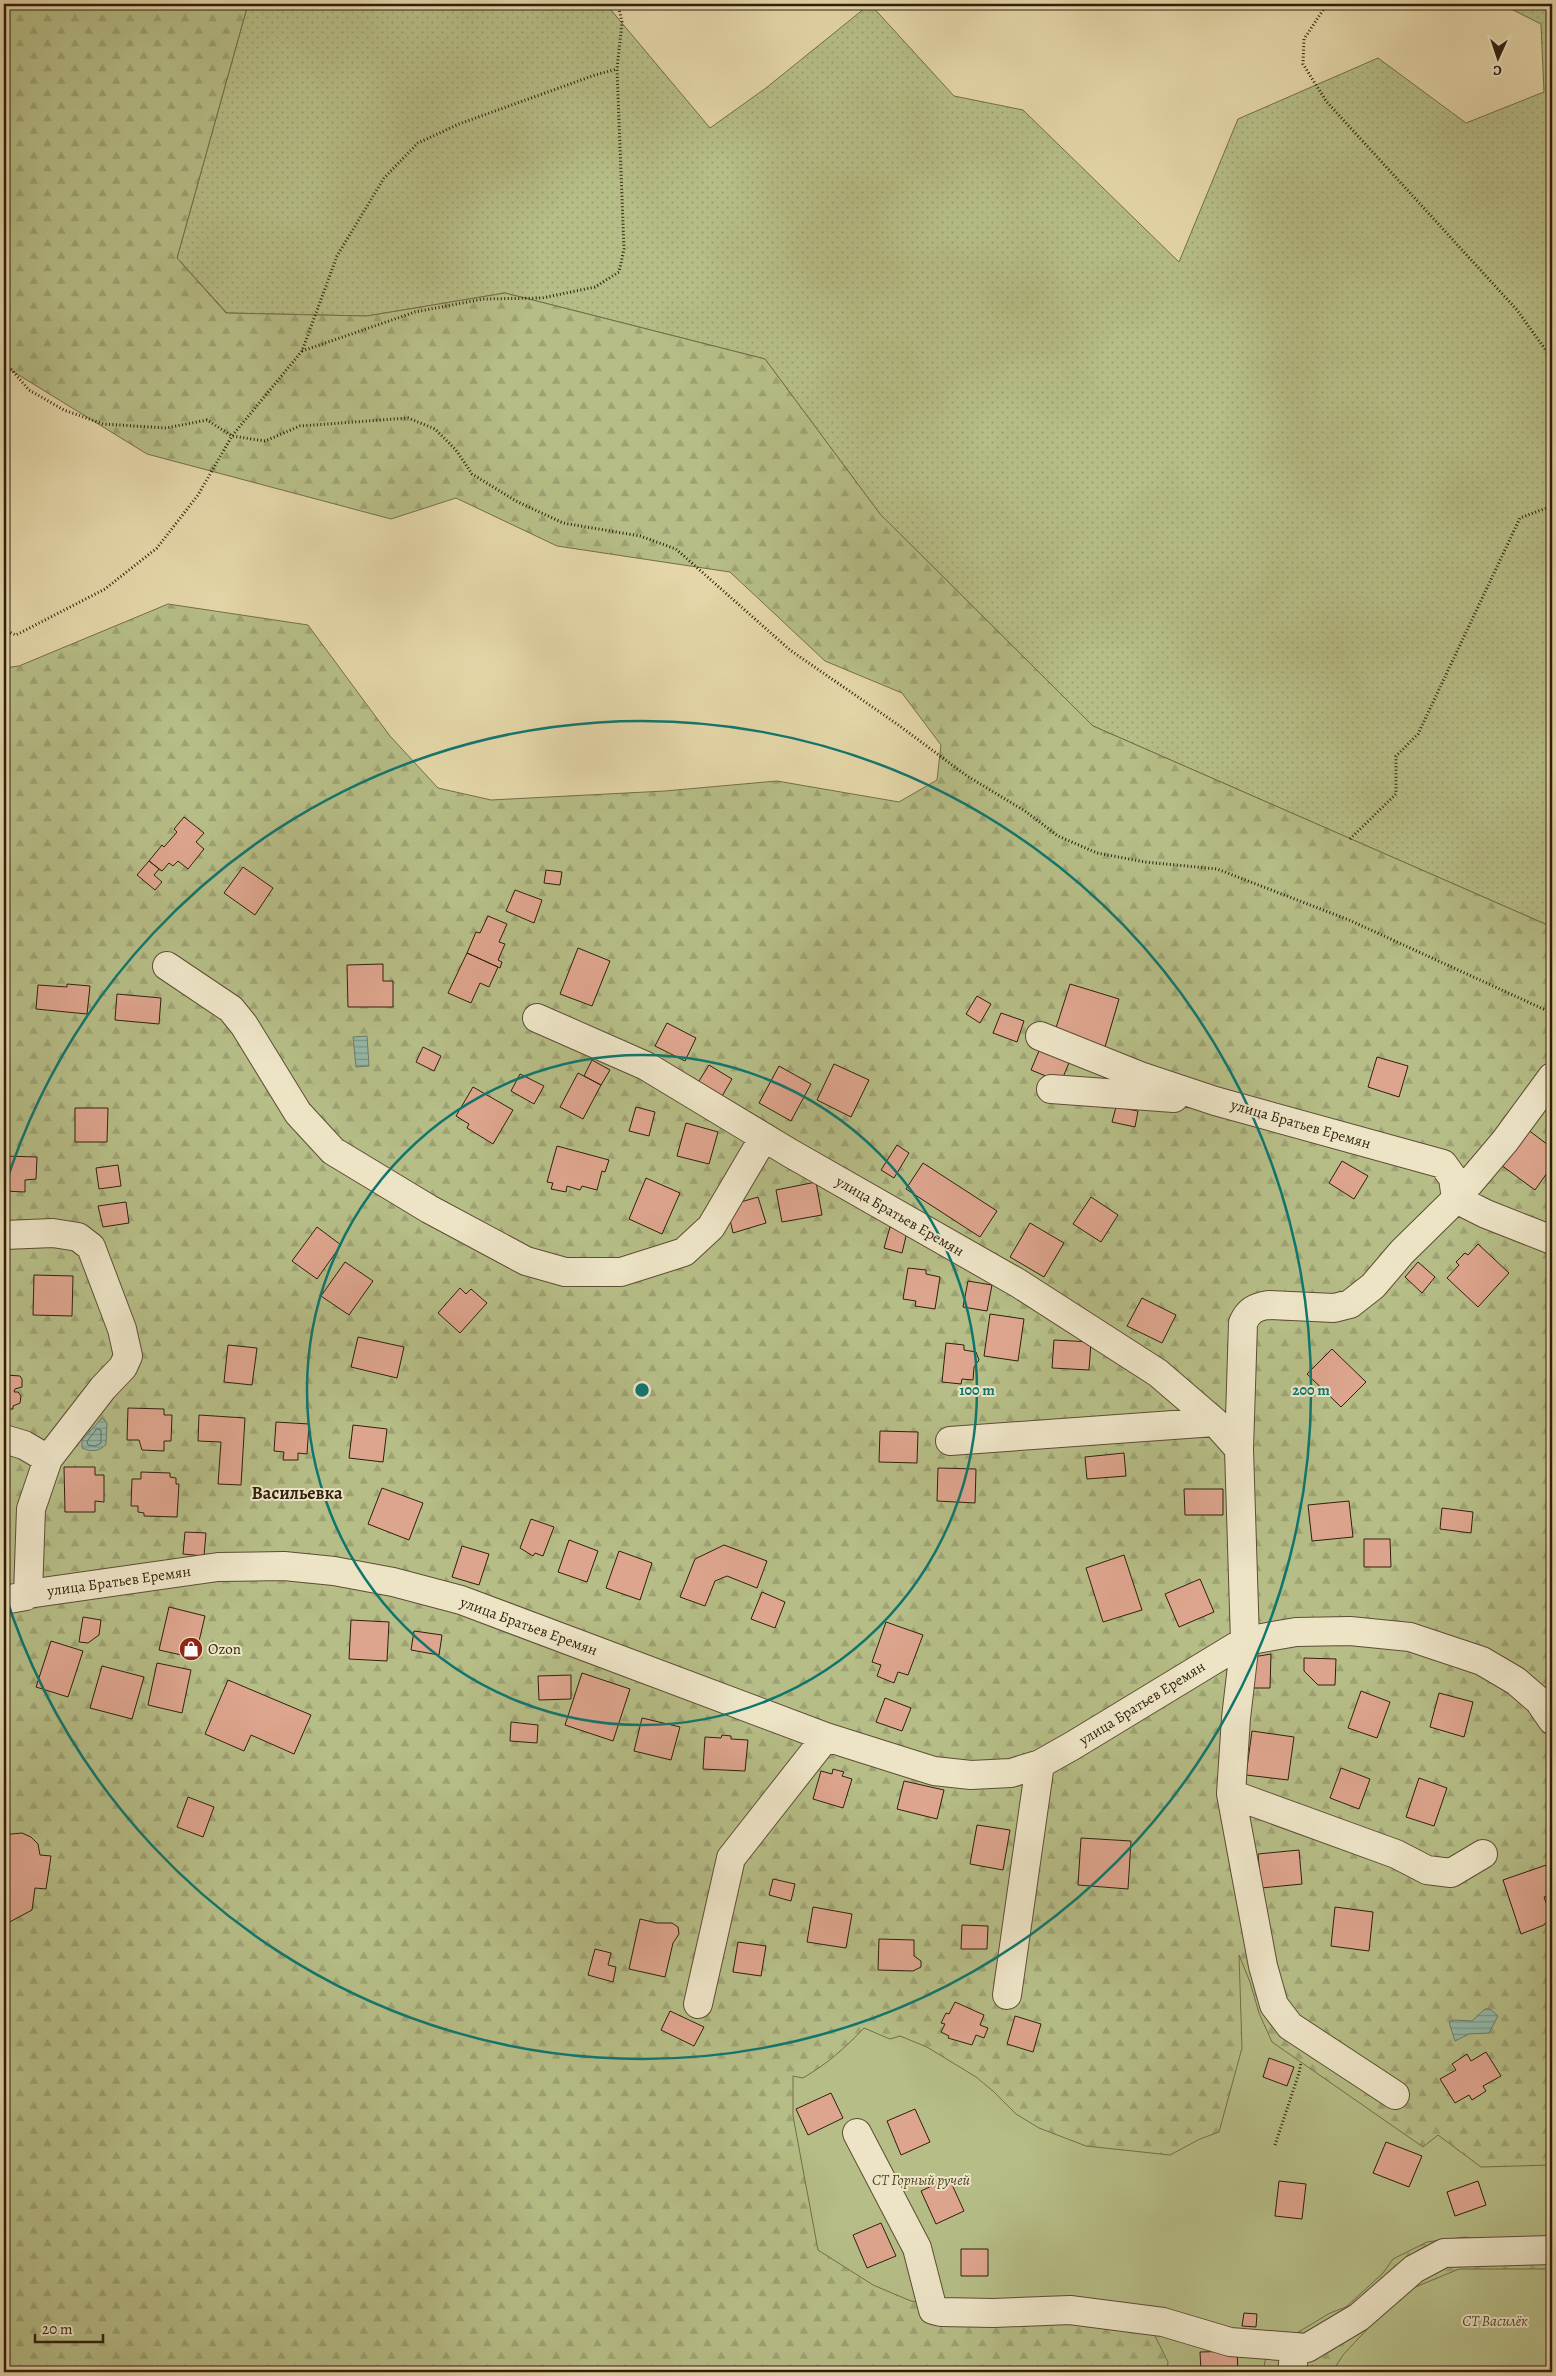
<svg xmlns="http://www.w3.org/2000/svg" width="1556" height="2376" font-family="Alegreya,serif">
<style>
.grass{fill:url(#grass-dots);stroke:#736e4a}
.forest{fill:url(#forest-firs);stroke:#736e4a}
.garden{fill:#b6bd86;stroke:#736e4a}
.water{fill:url(#water-rules);stroke:#6d7b6b}
.lines{fill:none;stroke-linecap:round;stroke-linejoin:round}
.shore{stroke:#626c5b;stroke-width:1}
.building{fill:#dea58e;stroke:#301f0d}
.minor-casing{stroke:#5d4d34;stroke-width:30}
.path{stroke:#301f0d;stroke-width:3;stroke-dasharray:1 2.5;stroke-linecap:butt}
.minor{stroke:#ede4c6;stroke-width:28}
.ring{fill:none;stroke:#0f766e;stroke-width:2.5}
.labels{text-anchor:middle;stroke-width:4;stroke-linejoin:round;paint-order:stroke}
.street-label{font-size:15px;fill:#301f0d;stroke:#ede4c6}
.poi-label{font-size:15px;fill:#301f0d;stroke:#ede4c6;text-anchor:start}
.park-label{font-size:15px;font-style:italic;fill:#52462b;stroke:#ede4c6}
.quarter-label{font-size:18px;font-weight:bold;fill:#301f0d;stroke:#ede4c6}
.centre{fill:#0f766e;stroke:#ede4c6;stroke-width:2.5}
.ring-label{font-size:15px;text-anchor:middle;font-weight:bold;fill:#0f766e;stroke:#ede4c6;stroke-width:4;stroke-linejoin:round;paint-order:stroke}
</style>
<defs>
<pattern id="grass-dots" width="8" height="8" patternUnits="userSpaceOnUse" patternTransform="scale(1.25)"><rect width="8" height="8" fill="#b6bd86"/><path d="M2 2h.1M6 6h.1" fill="none" stroke="#9da272" stroke-width="1.8" stroke-linecap="round"/></pattern>
<pattern id="forest-firs" width="22" height="20" patternUnits="userSpaceOnUse" patternTransform="scale(1.25)"><rect width="22" height="20" fill="#b6bd86"/><path d="M5 1l3.5 6h-7zM16 11l3.5 6h-7z" fill="#9da272"/></pattern>
<pattern id="water-rules" width="6" height="5" patternUnits="userSpaceOnUse" patternTransform="scale(1.25)"><rect width="6" height="5" fill="#95b9a9"/><path d="M0 2.5h6" fill="none" stroke="#7a9688"/></pattern>
</defs>
<rect width="100%" height="100%" fill="#e4d6a8"/>
<filter id="stains"><feTurbulence type="fractalNoise" baseFrequency=".004" numOctaves="4"/><feColorMatrix values="0 0 0 0 .2 0 0 0 0 .09 0 0 0 0 .02 0 0 0 .5 -.17"/></filter>
<radialGradient id="worn" r=".72"><stop offset=".6" stop-color="#630" stop-opacity="0"/><stop offset="1" stop-color="#630" stop-opacity=".3"/></radialGradient>
<path class="grass" d="M248 4H606L710 128 766 88 870 4 954 96 1023 110 1179 262 1238 119 1378 58 1466 123 1544 92 1541 24 1501 4H1552V927L1093 726 880 514 765 359 505 293 367 316 227 313 177 258Z"/>
<path class="forest" d="M4 4H248L177 258 226 313 367 316 505 293 765 359 880 514 1093 726 1552 927V2372H4V668L19 666 168 604 308 625 390 736 438 788 491 800 665 791 777 781 899 802 937 780 941 745 902 693 825 661 730 572 557 546 456 498 391 519 147 454 4 366Z"/>
<path class="garden" d="M1239 1955 1250 1982 1259 2013 1272 2042 1423 2147 1438 2135 1481 2167 1552 2165V2243L1512 2245 1465 2237 1427 2242 1393 2259 1383 2273 1346 2307 1330 2313 1267 2351 1263 2372H1167L1168 2362 1148 2322 944 2306 911 2301 873 2285 818 2250 793 2116V2076L803 2078C827 2064 845 2048 864 2028L890 2039 900 2036 927 2047 976 2077 993 2091 1016 2114 1039 2128 1086 2146 1170 2155 1200 2139 1219 2132 1242 2048Z
M1459 2269H1552V2372H1332L1343 2355 1401 2293Z"/>
<path class="water" d="M367 1036 369 1066 356 1067 353 1037Z
M102 1418 107 1423 106 1444C100 1452 91 1452 82 1448V1440Z
M1485 2009H1490L1498 2016 1489 2033 1469 2034 1455 2041 1449 2022 1455 2020 1472 2021Z"/>
<g class="lines">
<path class="shore" d="M97 1429 101 1430V1443L95 1446 88 1445 87 1442Z"/>
</g>
<path class="building" d="M184 817 204 833 196 842 204 849 188 869 178 861 173 866 169 863 162 871 149 861 162 845 164 847 177 832 174 829Z
M149 861 159 869 154 875 162 882 155 890 137 875Z
M243 867 273 888 255 915 224 893Z
M546 870 562 872 560 885 544 883Z
M515 890 542 900 534 923 506 911Z
M488 916 507 924 499 942 505 944 498 960 502 962 500 968 467 953 476 932 480 933Z
M578 948 610 961 592 1006 560 994Z
M467 953 498 967 489 987 480 983 471 1003 448 993Z
M383 964V981H393V1007H348L347 965Z
M67 984 90 986 87 1014 36 1009 38 985 67 987Z
M1070 984 1119 999 1105 1047 1055 1031Z
M117 994 161 998 159 1024 115 1020Z
M977 996 991 1004 980 1023 966 1014Z
M1001 1013 1024 1021 1017 1042 993 1033Z
M667 1023 696 1038 685 1061 655 1046Z
M1041 1046 1071 1058 1061 1082 1031 1070Z
M423 1047 441 1056 434 1071 416 1062Z
M1377 1057 1408 1066 1399 1097 1368 1087Z
M592 1060 610 1070 601 1085 584 1076Z
M834 1064 869 1080 851 1117 817 1100Z
M709 1065 732 1079 718 1103 694 1089Z
M779 1066 811 1084 791 1121 759 1103Z
M578 1073 601 1085 583 1119 560 1107Z
M520 1074 544 1086 534 1104 511 1091Z
M473 1087 513 1110 493 1144 467 1128 469 1124 456 1116Z
M636 1107 655 1112 649 1136 629 1131Z
M1116 1107 1138 1111 1135 1127 1112 1122Z
M75 1108H108L107 1142H75Z
M686 1123 718 1132 709 1164 677 1156Z
M1527 1129 1552 1148V1166L1535 1190 1501 1165Z
M897 1145 909 1153 894 1178 881 1170Z
M557 1146 609 1160 605 1172 602 1171 597 1190 582 1186 580 1190 567 1186 566 1192 551 1189 553 1183 547 1182Z
M4 1156 37 1157 36 1179 25 1180V1192L4 1191Z
M1342 1161 1368 1176 1354 1199 1329 1183Z
M923 1163 997 1211 980 1237 906 1189Z
M118 1165 121 1186 99 1189 96 1168Z
M646 1178 680 1193 662 1234 629 1219Z
M816 1182 822 1215 782 1222 776 1190Z
M758 1197 766 1223 733 1233 727 1206Z
M1091 1197 1118 1215 1101 1242 1073 1224Z
M126 1202 129 1223 103 1227 98 1206Z
M1030 1223 1064 1243 1044 1277 1010 1257Z
M317 1227 341 1245 317 1279 292 1261Z
M890 1227 907 1232 902 1253 884 1248Z
M1478 1244 1509 1273 1478 1307 1447 1278 1459 1265 1456 1262 1465 1253 1468 1255Z
M345 1262 373 1281 349 1315 321 1296Z
M1418 1262 1435 1277 1422 1293 1405 1277Z
M908 1268 926 1270V1274L940 1277 935 1309 915 1306 916 1301 903 1299Z
M34 1275 73 1276 72 1316 33 1315Z
M968 1281 992 1285 987 1311 963 1307Z
M460 1288 466 1294 471 1289 487 1303 460 1333 438 1313Z
M1142 1298 1176 1315 1162 1343 1127 1326Z
M990 1314 1024 1319 1018 1361 984 1356Z
M358 1337 404 1347 397 1378 351 1367Z
M1054 1340 1091 1342 1089 1370 1052 1368Z
M946 1343 964 1345V1350L976 1352 979 1360 974 1367 973 1380 962 1379 961 1384 942 1382Z
M228 1345 257 1348 252 1385 224 1382Z
M1332 1349 1366 1382 1341 1407 1307 1374Z
M4 1370H8L7 1375 20 1376 22 1379V1387L15 1389 14 1392H18L21 1396 20 1403 13 1406V1409H4Z
M128 1408 164 1409V1415H172L171 1441H164V1451L142 1450 139 1440H127Z
M199 1415 245 1418 241 1485 218 1484 221 1442 198 1441Z
M276 1422 309 1424 307 1454 298 1453V1460H283L284 1452 274 1451Z
M353 1425 387 1429 383 1462 349 1458Z
M880 1431 918 1432 917 1463 879 1462Z
M1124 1453 1126 1476 1087 1479 1085 1457Z
M64 1467H95V1475H104V1502L95 1501V1512H65Z
M938 1468 976 1469 975 1503 937 1501Z
M141 1472 170 1473V1477L176 1478V1484H179L177 1517 144 1516V1513L138 1512V1506H131L132 1479H141Z
M382 1488 423 1503 409 1540 368 1524Z
M1184 1489H1223V1515H1185Z
M1349 1501 1353 1537 1312 1541 1308 1505Z
M1442 1508 1473 1512 1471 1533 1440 1529Z
M531 1519 554 1527 543 1556 535 1553 533 1556 520 1548Z
M185 1532 206 1533 204 1556 183 1554Z
M1364 1539H1390L1391 1567H1364Z
M569 1540 598 1551 587 1582 558 1572Z
M724 1545 767 1561 757 1588 727 1576 715 1581 705 1606 680 1597 695 1559Z
M462 1546 489 1554 479 1585 452 1577Z
M619 1551 652 1563 640 1600 606 1588Z
M1124 1555 1142 1610 1103 1622 1086 1568Z
M1200 1579 1214 1612 1179 1627 1165 1594Z
M762 1592 785 1602 775 1628 751 1619Z
M169 1607 205 1616 195 1658 159 1650Z
M83 1617 101 1620 99 1635 88 1643 79 1642Z
M351 1620 389 1622 387 1661 349 1659Z
M886 1622 923 1635 908 1675 898 1672 894 1683 877 1676 881 1665 872 1662Z
M414 1631 442 1635 439 1655 411 1650Z
M51 1641 83 1651 68 1697 36 1687Z
M1271 1654 1270 1688H1246L1247 1658Z
M1304 1658 1336 1659 1335 1685H1318L1304 1671Z
M157 1663 191 1670 182 1713 148 1705Z
M102 1666 144 1677 132 1719 90 1708Z
M582 1673 630 1689 613 1741 565 1725Z
M571 1675V1699L539 1700 538 1676Z
M228 1680 311 1715 294 1754 251 1735 244 1751 205 1734Z
M1361 1691 1390 1702 1377 1738 1348 1728Z
M1439 1693 1473 1702 1464 1737 1430 1727Z
M885 1698 911 1708 902 1731 876 1722Z
M642 1718 680 1727 671 1760 634 1751Z
M511 1722 538 1725 537 1743 510 1741Z
M1252 1731 1294 1737 1288 1780 1246 1775Z
M722 1735 731 1736V1739L748 1740 745 1771 703 1769 705 1737 721 1738Z
M1341 1768 1370 1779 1359 1809 1330 1798Z
M833 1769 844 1772 842 1776 852 1779 843 1808 813 1799 821 1771 832 1774Z
M1419 1778 1447 1788 1434 1826 1406 1817Z
M904 1781 944 1790 937 1819 897 1809Z
M188 1797 214 1807 203 1837 177 1827Z
M977 1825 1010 1830 1003 1870 970 1864Z
M22 1833 31 1837 38 1844 40 1855 51 1856 46 1889 35 1888 32 1910 4 1925V1838L11 1834Z
M1081 1838 1131 1841 1128 1889 1078 1885Z
M1299 1850 1302 1884 1261 1888 1258 1854Z
M1552 1863V1894L1544 1897 1551 1916 1544 1925 1521 1934 1503 1880Z
M773 1879 795 1884 791 1901 769 1895Z
M813 1907 852 1914 846 1948 807 1942Z
M1335 1907 1373 1912 1369 1951 1331 1946Z
M640 1919 657 1923H672L678 1927 679 1934 673 1943 665 1977 629 1969Z
M962 1925 988 1926 987 1949H961Z
M879 1939 914 1940V1956L921 1961V1967L913 1971 878 1970Z
M738 1942 766 1946 761 1976 733 1972Z
M595 1949 611 1953 608 1965 616 1967 613 1982 588 1975Z
M955 2002 984 2015 980 2025 988 2028 984 2038 976 2035 972 2045 948 2038 949 2036 941 2032 945 2024 941 2023 946 2013 949 2014Z
M670 2011 704 2027 694 2046 661 2030Z
M1015 2016 1041 2024 1033 2052 1007 2044Z
M1486 2052 1501 2076 1483 2086 1486 2091 1472 2100 1469 2095 1455 2103 1440 2079 1456 2070 1452 2064 1467 2054 1471 2061Z
M1269 2058 1294 2067 1287 2086 1263 2077Z
M831 2093 843 2118 808 2135 796 2109Z
M915 2109 930 2142 901 2155 887 2121Z
M1386 2142 1422 2156 1409 2187 1373 2173Z
M949 2178 964 2211 936 2224 921 2191Z
M1279 2181 1306 2184 1302 2219 1275 2216Z
M1478 2181 1486 2205 1455 2216 1447 2192Z
M881 2223 896 2256 867 2268 853 2235Z
M961 2249H988V2276H961Z
M1244 2313 1257 2314 1256 2327 1242 2326Z
M1237 2351 1238 2371 1201 2372 1200 2352Z"/>
<g class="lines">
<g class="minor-casing">
<path id="minor" d="M167 966 231 1009 244 1025 298 1113 333 1151 429 1209 526 1261 565 1272H621L684 1252 711 1227 764 1137
M537 1018 646 1066 790 1153 1018 1283 1158 1373 1215 1422 1239 1449
M1040 1036 1140 1076 1215 1101 1443 1164 1453 1178 1456 1199 1486 1214 1552 1240
M1051 1089 1174 1098
M4 1235 53 1233 78 1237 91 1247 122 1329 128 1356 123 1367 103 1388 48 1459 31 1509 28 1594
M4 1439 24 1445 48 1459
M950 1441 1215 1422
M4 1600 26 1596 28 1594 218 1567 284 1566 334 1571 393 1582 461 1600 826 1737 934 1771 971 1775 1011 1773 1040 1764 1072 1746 1245 1641 1296 1632 1350 1631 1410 1637 1482 1661 1516 1681 1539 1701 1552 1720
M1231 1794 1263 1966 1274 2005 1290 2026 1395 2095
M1483 1854 1451 1873 1427 1870 1396 1854 1231 1794 1236 1718 1245 1641 1239 1449 1243 1323C1248 1311 1255 1307 1268 1305L1334 1308 1350 1304 1373 1286 1402 1252 1456 1199 1505 1141 1552 1077
M1007 1995 1040 1764
M698 2004 731 1858 826 1737
M857 2133 917 2248 933 2310 941 2312 994 2313 1070 2310 1163 2322 1230 2342 1307 2348 1359 2317 1414 2269 1444 2253 1552 2250
M1292 2372 1295 2347"/>
</g>
<path class="path" d="M1327 4 1304 39 1303 64 1326 101 1517 310 1547 352 1552 365
M302 351 415 312 483 299 542 298 595 287 619 272 624 249 617 69 622 22 618 4
M4 361 29 390 64 410 103 424 166 428 207 420 232 436 265 441 300 426 408 418 435 429 456 450 472 474 516 501 563 523 640 536 676 549 790 650 897 724 967 776 1025 811 1058 836 1097 853 1145 862 1217 869 1349 920 1552 1013
M4 630 16 635 105 589 157 548 198 495 232 436 302 351 337 256 384 178 418 143 459 124 595 75 617 69
M1350 839 1396 794V756L1418 734 1520 518 1552 506
M1275 2145 1299 2073 1301 2062"/>
<use href="#minor" class="minor"/>
</g>
<g class="ring">
<circle cx="642" cy="1390" r="335"/>
<path d="M4 1189A669 669 0 1 1 4 1591"/>
</g>
<defs>
<g id="shop-disc" transform="scale(1.25)"><circle r="9.5" fill="#8f2418" stroke="#ede4c6"/><path d="M-5-2.5h2.3a2.7 3.5 0 0 1 5.4 0H5L5.5 6h-11ZM-1.5-2.5h3a1.5 2.3 0 0 0-3 0Z" fill="#fff"/></g>
</defs>
<g fill-rule="evenodd">
<use href="#shop-disc" x="191" y="1649"/>
</g>
<g class="labels">
<g class="street-label">
<text transform="translate(1301 1124) rotate(16)" y="5">улица Братьев Еремян</text>
<text transform="translate(900 1216) rotate(30)" y="5">улица Братьев Еремян</text>
<text transform="translate(119 1581) rotate(-8)" y="5">улица Братьев Еремян</text>
<text transform="translate(529 1626) rotate(20)" y="5">улица Братьев Еремян</text>
<text transform="translate(1142 1703) rotate(-32)" y="5">улица Братьев Еремян</text>
</g>
<g class="poi-label">
<text x="208" y="1654">Ozon</text>
</g>
<g class="park-label">
<text x="921" y="2185">СТ Горный ручей</text>
<text x="1495" y="2326">СТ Василёк</text>
</g>
<g class="quarter-label">
<text x="297" y="1499">Васильевка</text>
</g>
</g>
<circle cx="642" cy="1390" r="8" class="centre"/>
<g class="ring-label">
<text x="977" y="1395">100 m</text>
<text x="1311" y="1395">200 m</text>
</g>
<rect width="1556" height="2376" fill="none" stroke="#e4d6a8" stroke-width="20"/>
<rect x="5" y="5" width="1546" height="2366" fill="none" stroke="#301f0d" stroke-width="2.5"/>
<rect x="10" y="10" width="1536" height="2356" fill="none" stroke="#301f0d"/>
<g transform="translate(1498 58) rotate(183)" stroke="#ede4c6" stroke-width="4" paint-order="stroke">
<path d="M0-4L9 19L0 12L-9 19Z" fill="#301f0d"/>
<text y="-8" font-size="14" font-weight="bold" text-anchor="middle" fill="#301f0d">С</text>
</g>
<path d="M35 2334v8h68v-8" fill="none" stroke="#301f0d" stroke-width="2.5"/>
<text x="42" y="2334" font-size="15" fill="#301f0d" stroke="#ede4c6" stroke-width="4" paint-order="stroke">20 m</text>
<rect width="100%" height="100%" filter="url(#stains)"/>
<rect width="100%" height="100%" fill="url(#worn)"/>
</svg>
